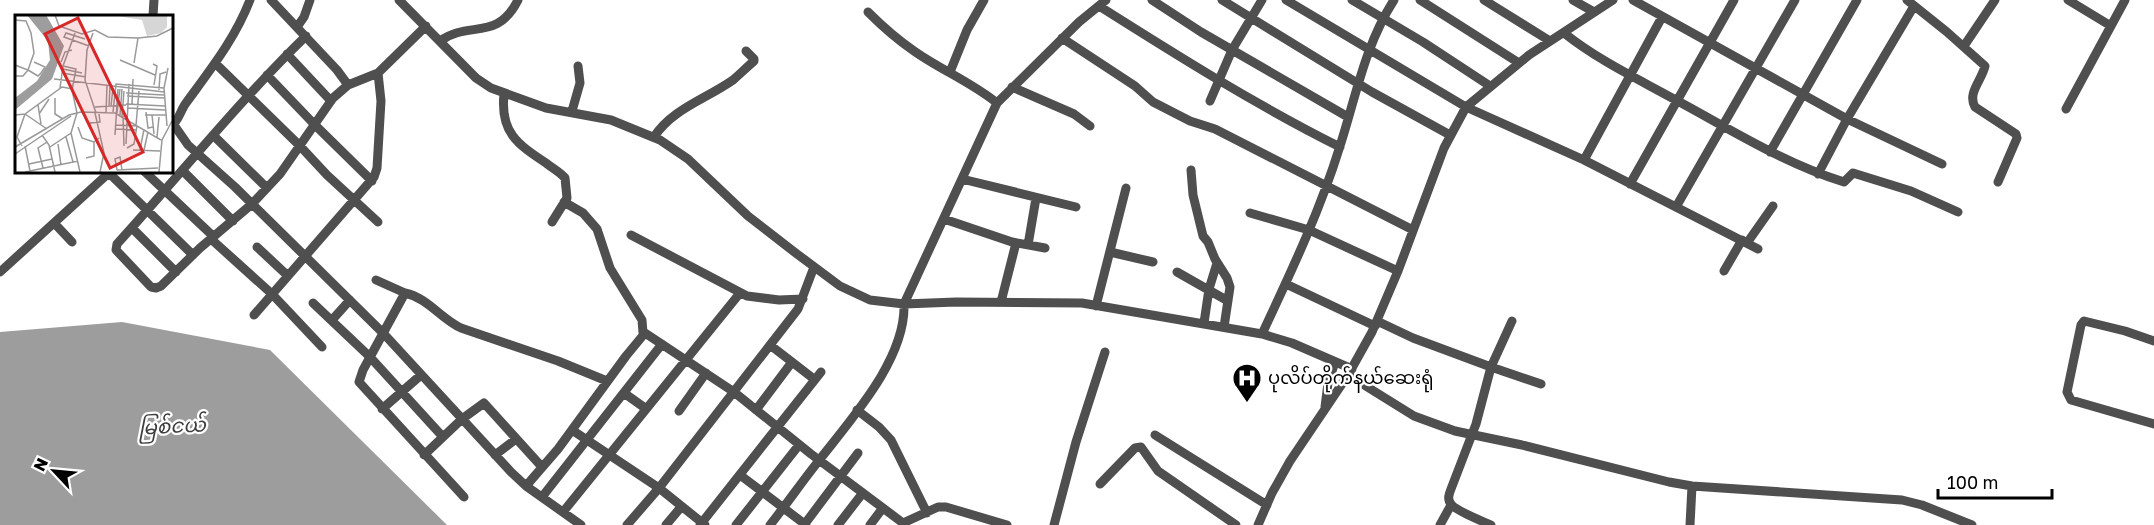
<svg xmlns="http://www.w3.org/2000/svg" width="2154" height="525" font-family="'Golos Text','Noto Sans Myanmar',sans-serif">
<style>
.water{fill:#9d9d9d}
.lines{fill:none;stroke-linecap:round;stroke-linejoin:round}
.minor{stroke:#4f4f4f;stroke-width:9}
.labels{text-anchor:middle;stroke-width:4.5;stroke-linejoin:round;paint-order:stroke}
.poi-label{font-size:18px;fill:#000;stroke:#fff;text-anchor:start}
.water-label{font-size:20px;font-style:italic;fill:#3e3e3e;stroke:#fff}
.inset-road{fill:none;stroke:#999;stroke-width:1.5}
.view{fill:#d62828;fill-opacity:0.15;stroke:#d62828;stroke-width:3}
.inset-edge{fill:none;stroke:#000;stroke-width:3}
</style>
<rect width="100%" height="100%" fill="#fff"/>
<path class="water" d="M122 322 270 350 447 525H0V332Z"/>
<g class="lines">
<path class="minor" d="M271 0 337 70 348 85
M399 0 476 78 491 88 546 108 611 120 660 140 688 159 748 216 797 254 840 286 870 300 904 304 956 302 1082 303 1262 334 1292 343 1352 369
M1152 0 1201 32 1348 117
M1222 0 1372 92 1450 135
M1286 0 1466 107 1584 160 1758 249
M1352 0 1423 42 1490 86
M1420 0 1519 63
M1484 0 1550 41
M1573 0 1594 12
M1633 0 1847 119 1942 164
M1907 0 1947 32 1985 66C1982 80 1967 93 1975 107L2016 134 2017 138 1998 182
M2068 0 2111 26
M1099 6C1178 56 1256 105 1340 147
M868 12C882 26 898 40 914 51 941 70 971 82 997 103
M153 16 154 0
M297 27 304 17 310 0
M1564 33C1598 60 1636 78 1674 99 1730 129 1783 163 1844 182L1853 173 1911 191 1958 212
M306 36C239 101 180 175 117 244L116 250 151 287 156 288 161 286 200 248 252 204 280 174 333 98 348 85 378 73 426 26
M1062 38 1135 86 1153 102 1190 121 1215 129 1413 230
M440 41C469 20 497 42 518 0
M1964 46 1995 0
M287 54 331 101
M215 63 300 146 327 175 378 222
M950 72 967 30 984 0
M267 75 314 124 372 181
M1012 87 1074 114 1090 126
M504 94C500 132 517 144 546 163 552 168 560 172 565 178L567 198 552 222
M1210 101 1232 50 1262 0
M2066 109 2125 0
M572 111 580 83 578 66
M174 125 188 145 235 187 384 334 511 472 526 486 558 449 626 356 645 333 734 392 811 454 903 523 938 507H946L1007 525
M171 126C179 121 180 111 186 103 210 70 235 39 250 0
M213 135 267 188
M654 137C672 109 706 99 733 80 740 74 747 67 754 61V59L746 51
M1770 152 1857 0
M1584 160 1662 17
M1191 170 1193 195 1203 236 1208 242 1215 259 1227 278 1230 287 1224 327
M144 171 214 237
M183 171 233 221
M109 173 193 255
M1818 174 1847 119 1914 6
M962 179 1076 207
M1630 184 1734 0
M564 202 583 213 597 229 610 268 642 320 643 333
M1676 207 1795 0
M1250 213 1309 230 1398 271
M944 219 1012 242 1045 248
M55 224 72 242
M132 228 176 272
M631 235 747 296 779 300 803 299
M211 239 272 294 322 347
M1747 243 1773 206
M1028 245 1036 198
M257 247 288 276
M1110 252 1153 262
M1724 271 1742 240
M0 272 111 171
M1177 272 1228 301
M376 280 405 293 363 370 359 382 464 497
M1286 284 1375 326
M405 293C428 298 441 319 461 328L558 361 607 381
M1001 302 1016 243
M313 303 370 357 443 437
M1096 306 1126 188
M254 315 374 177 377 168 381 101 378 73
M332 320 350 300
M1377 321 1413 338 1491 367 1476 424 1451 489C1449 494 1447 499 1451 504 1456 511 1482 521 1491 525
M1512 321 1491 367 1541 384
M1204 323 1209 289 1217 263
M1262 334C1291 272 1320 211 1340 146 1356 96 1365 45 1394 0
M2154 341 2125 331 2084 321 2081 325 2067 392 2071 400 2154 424
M770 345 814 379
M1348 375 1414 416 1455 431 1522 445 1669 482 1692 486 1902 500 1922 505 1972 525
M624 393 645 408
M1325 407 1328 383 1335 362
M382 409 421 375
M756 410 792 362
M857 410 879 427 891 440 927 513
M679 411 706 373
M572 430 659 488 705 525
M1155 435 1267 505
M424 455 462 419 484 403 542 467
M495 455 516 439
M740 475 806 525
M1100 484 1135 448 1141 447 1158 471 1236 525
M526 486 581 525
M542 497 662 344
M563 512 740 293
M627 525 659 488 798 309 814 267
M666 525 681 507
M700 525 821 372
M736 525 799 445
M770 525C786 505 801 483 817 463 850 420 906 360 904 304L997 103 1079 22 1106 0
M804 525 858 453
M838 525 862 494
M870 525 882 509
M1054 525 1076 442 1105 352
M1258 525 1272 493 1290 461 1348 375 1372 332 1398 271 1444 148 1466 107 1529 55 1613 0
M1440 525 1451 505
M1690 525 1692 486"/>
</g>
<defs>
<g id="hospital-pin" transform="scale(1.5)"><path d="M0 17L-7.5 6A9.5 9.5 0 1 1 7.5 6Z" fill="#000" stroke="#fff"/><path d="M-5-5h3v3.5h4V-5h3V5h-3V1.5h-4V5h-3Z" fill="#fff"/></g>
</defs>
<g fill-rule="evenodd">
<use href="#hospital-pin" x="1247" y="378"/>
</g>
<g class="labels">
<g class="poi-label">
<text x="1268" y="384">ပုလိပ်တိုက်နယ်ဆေးရုံ</text>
</g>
<g class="water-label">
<text transform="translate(172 426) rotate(-3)" y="7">မြစ်ငယ်</text>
</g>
</g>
<g transform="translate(15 15)">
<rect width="158" height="158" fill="#fff"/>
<path d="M97 0H152V12L146 18 132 21 127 5Z" fill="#d6d6d6"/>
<path d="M12 0H31L49 31 37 64 0 95V83L22 66 35 45 33 26Z" fill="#9d9d9d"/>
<path class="inset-road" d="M40 0 44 11 67 19 80 15 93 22 123 23 142 21 158 13M0 5 11 6 16 18 19 38 13 55M60 18 48 51 61 54 57 75 62 98 56 118 65 157M78 18 72 35 70 65 81 98M70 24 51 18 49 22 74 31M105 45 140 60M46 47 50 37 57 35M119 48 123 23M138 49 142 51 139 70M0 50 13 55 8 61H0M48 54 67 58M13 55 23 61 26 58 30 52 19 47M47 58 71 62M39 64 149 77M158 65V116M45 73 48 51M144 75 145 59 151 57M111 78 149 80M112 81 149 83M40 83V99L48 104M111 89 150 91M117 89 118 64M23 90 26 109M94 91 95 72M96 91 98 73M80 92 111 90M113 93 150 95M98 97 101 69 149 73M131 97 133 113 138 112M80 98 89 138 85 157M91 98 92 70M102 98 105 74M10 99 32 114M24 99 34 84M0 100 10 99 47 72 58 74M105 100 107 74M130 100H151M137 100 139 119M107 101 109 76M108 101 109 131M100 110 122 111M121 110 124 76M152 111 149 73 153 53M63 112 67 123 79 127M75 113V108L85 107 84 99M100 114 122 115M27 120 34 130 40 157M100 120 103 74M51 122 58 147M142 122 144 102M43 129 46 150M111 129 114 69M7 131 2 122 10 99M10 131 15 156M0 132 54 100 66 97 100 98 146 125M35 132 56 118M112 133 119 129 122 111M118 135 145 136M125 135 129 114M129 135 133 117M0 139 56 101M71 143 79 141V127L84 123M14 149 37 144M28 153 23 133 32 127M102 155 143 153M102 155 100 144 105 142 107 155M10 157 63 146M144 157 147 125 157 106"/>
<path class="view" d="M63 3 128 137 95 153 30 19Z"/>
<rect width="158" height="158" class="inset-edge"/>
</g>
<g transform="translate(54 471) rotate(296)" stroke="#ffffff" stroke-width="4.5" paint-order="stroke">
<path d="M0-4.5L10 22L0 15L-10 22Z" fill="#000000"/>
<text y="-9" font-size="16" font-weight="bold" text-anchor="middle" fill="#000000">N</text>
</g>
<path d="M1938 489v9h114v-9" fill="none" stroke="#000000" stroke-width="3"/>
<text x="1947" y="489" font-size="18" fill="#000000" stroke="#ffffff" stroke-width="4.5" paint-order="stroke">100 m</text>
</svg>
